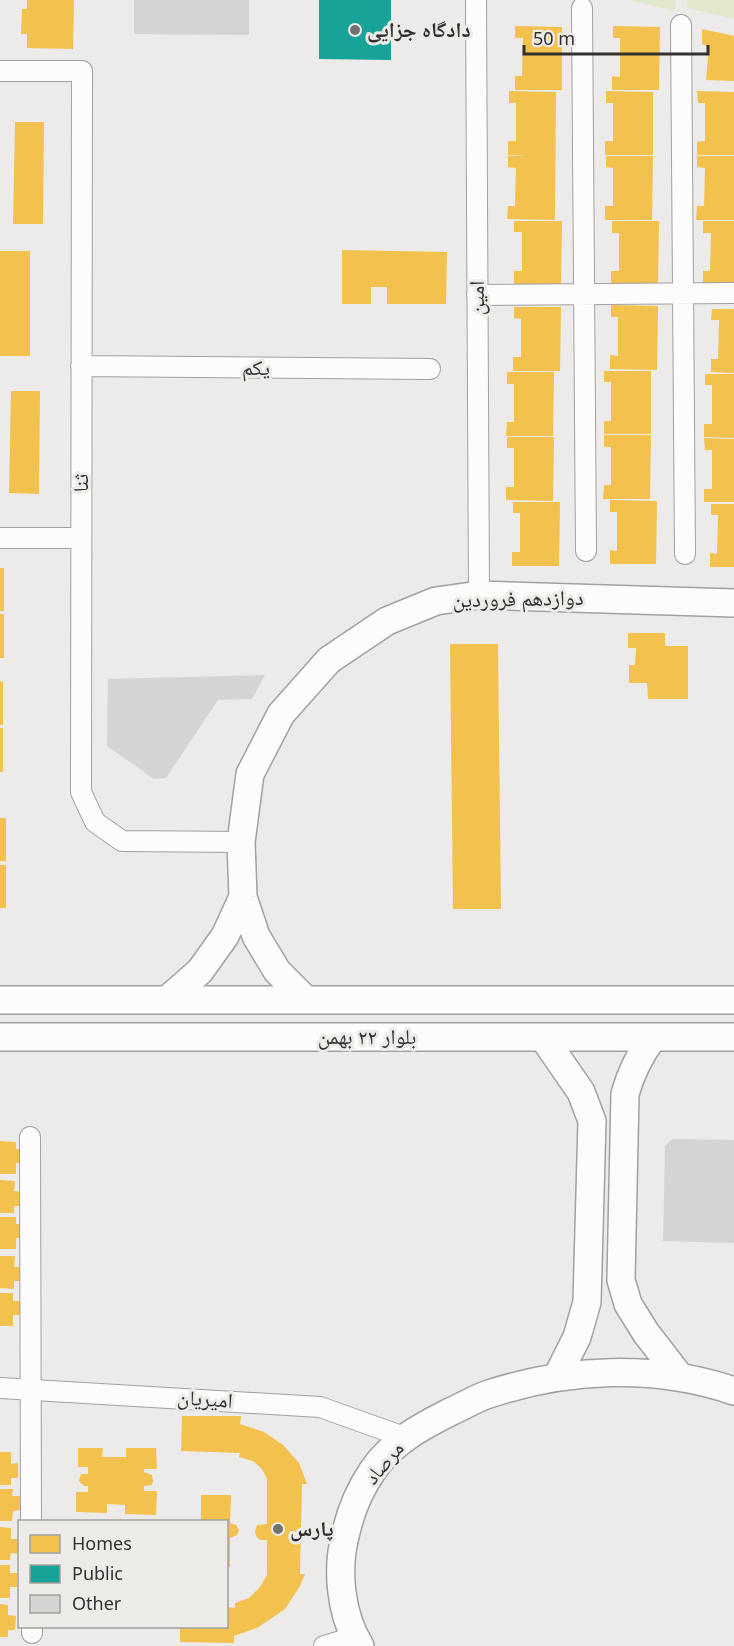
<svg xmlns="http://www.w3.org/2000/svg" width="734" height="1646" font-family="'Noto Sans','Noto Naskh Arabic',sans-serif">
<style>
.green{fill:#e2e8cb}
.homes{fill:#f2c14e}
.public{fill:#17a398}
.building{fill:#d5d3d3}
.lines{fill:none;stroke-linecap:round;stroke-linejoin:round}
.street-casing{stroke:#a2a19f;stroke-width:22}
.secondary-casing{stroke:#a2a19f;stroke-width:30}
.street{stroke:#fcfcfc;stroke-width:20}
.secondary{stroke:#fcfcfc;stroke-width:27}
.poi-dot{fill:#737271;stroke:#edebe8;stroke-width:2}
.labels{text-anchor:middle;stroke-width:6;stroke-linejoin:round;paint-order:stroke}
.poi-label{font-size:21px;font-weight:bold;fill:#323130;stroke:#edebe8;text-anchor:start}
.street-label{font-size:21px;fill:#323130;stroke:#edebe8}
</style>
<rect width="100%" height="100%" fill="#ecebe9"/>
<path class="green" d="M630 0H676L675 11Z
M688 0H734V19L687 8Z"/>
<path class="homes" d="M27 0H74L73 49 27 48V34H21L22 9H27Z
M515 26 562 27V90H515V76H522L523 38H515Z
M613 26 660 27 659 90H612V76L620 77V38H613Z
M702 29 734 36V81L706 80 709 47 702 44Z
M509 91 556 92 555 220 507 219 508 206H515L516 168 508 167V156H528L508 155V141H516V103H509Z
M606 91 653 92V155H605V141H613V103H606Z
M697 91 734 92V155H697V142L705 141V103H698Z
M15 122H44L43 224H13Z
M606 156H653L652 220H605V206H613V168L606 167Z
M697 156H734V220H696L697 206H704L705 168 697 167Z
M514 221H562L561 285 514 284V271H522V232H514Z
M612 221H659L658 285 611 284V271H619V233H612Z
M703 221H734V285H703V271H710L711 233H703Z
M342 250 447 252 446 304H387V287H371V304H342Z
M0 251H30V356H0Z
M611 305 658 306 657 370 610 369V355L618 356V317H611Z
M514 307H561L560 371H513V357H521V319L514 318Z
M712 309H734V373L711 372V359H718L719 320H711Z
M604 371H651V434H604V421H611V382H604Z
M507 372H554L553 436H506L507 422H514V384H507Z
M705 374H734V438L704 437V424H712V385H705Z
M11 391H40L39 494 9 493Z
M604 435H651L650 499H603L604 485H611V447H604Z
M507 437H554L553 501 506 500V487H514V448H507Z
M704 438 734 439V502H704V489H712V450H705Z
M610 500 657 501 656 564H610V550L617 551V512H610Z
M513 502H560L559 566H512V552H520V513H513Z
M711 504H734V567H710V553L717 554 718 515H711Z
M0 568H4V611H0Z
M0 614H4V658H0Z
M628 633H665V646H688V699H648L647 683H629V665H635L636 648H628Z
M450 644H498L501 909H453Z
M0 681 3 682V725H0Z
M0 728H3V772H0Z
M0 818H6V861H0Z
M0 865H6V908H0Z
M0 1141 16 1142V1149H23V1163H16V1174H0Z
M0 1180 15 1181 14 1191 22 1192V1206H14V1213H0Z
M0 1217H16V1224H23V1238H16V1249H0Z
M0 1256H15L14 1267H22L21 1281H14V1289L0 1288Z
M0 1293H13V1301H21L20 1315H13V1326H0Z
M182 1416H241L240 1424 264 1432 283 1445 299 1463 307 1484H302L300 1574H305L300 1586 285 1609 257 1628 234 1636V1643L180 1642V1626H226V1607L235 1608V1603L249 1598 260 1587 267 1575V1540H260L256 1536 255 1531 257 1525 267 1524V1479L262 1469 253 1461 239 1457 240 1453 181 1451Z
M78 1448H103L102 1457H126V1448H156L157 1469H144V1472L152 1475 153 1481 152 1485 144 1486V1491H157L156 1515 125 1514V1505L107 1504V1513L76 1512V1492H88V1486H84L79 1481 81 1474H88V1467H78Z
M0 1452H11V1464L18 1463V1478H11V1485H0Z
M0 1489H13L12 1496H20V1510L13 1511 12 1521H0Z
M201 1495H231L230 1523 236 1525 239 1530 237 1535 230 1538V1567H226V1522H201Z
M0 1527 11 1528V1539H19L18 1554 11 1553 10 1560H0Z
M0 1565H10V1573H17V1587H10V1598H0Z
M0 1604 8 1605V1615L16 1616 15 1630H8V1637H0Z"/>
<path class="public" d="M319 0H391V60L319 59Z"/>
<path class="building" d="M134 0H249V35L134 34Z
M265 675 252 699 218 700 166 778 154 779 107 746 108 679Z
M672 1139 734 1140V1243L663 1241 665 1146Z"/>
<g class="lines">
<g class="street-casing">
<path id="street" d="M476 0 479 595
M582 8 586 551
M681 25 685 554
M0 71H82L81 792 95 822 122 841 241 842
M477 295 734 293
M81 366 430 369
M0 538H81
M30 1137 31 1522
M0 1388 320 1407 404 1437
M32 1626V1633
M324 1646 354 1637"/>
</g>
<g class="secondary-casing">
<path id="secondary" d="M0 1000H734
M167 1000 200 971 225 936 243 897
M306 1000 277 971 256 936 243 897 241 842 250 774 281 714 329 660 387 621 436 601 479 595 734 603
M0 1037H734
M543 1037 581 1092 592 1121 587 1302 577 1337 557 1377
M653 1037C639 1056 631 1072 625 1094L621 1280 628 1304 646 1333 680 1377
M360 1646C340 1614 336 1568 346 1532 351 1510 360 1489 373 1470 392 1442 422 1426 452 1411 464 1406 476 1398 489 1394 568 1368 655 1364 734 1391"/>
</g>
<use href="#street" class="street"/>
<use href="#secondary" class="secondary"/>
</g>
<g class="poi-dot">
<circle cx="355" cy="30" r="6"/>
<circle cx="278" cy="1529" r="6"/>
</g>
<g class="labels">
<g class="poi-label">
<text x="367" y="37">دادگاه جزایی</text>
<text x="290" y="1536">پارس</text>
</g>
<g class="street-label">
<text transform="translate(477 298) rotate(-90)" y="7">امین</text>
<text x="256" y="375">یکم</text>
<text transform="translate(81 483) rotate(-90)" y="7">ثنا</text>
<text transform="translate(518 599) rotate(-1)" y="7">دوازدهم فروردین</text>
<text x="367" y="1044">بلوار ۲۲ بهمن</text>
<text transform="translate(205 1399) rotate(4)" y="7">امیریان</text>
<text transform="translate(384 1463) rotate(-50)" y="7">مرصاد</text>
</g>
</g>
<rect x="18" y="1520" width="210" height="108" fill="#edebe8" stroke="#a2a19e" stroke-width="1.5"/>
<rect x="30" y="1535" width="30" height="18" fill="#f2c14e" stroke="#a2a19e" stroke-width="1.5"/>
<text x="72" y="1550" font-size="18" fill="#323130">Homes</text>
<rect x="30" y="1565" width="30" height="18" fill="#17a398" stroke="#a2a19e" stroke-width="1.5"/>
<text x="72" y="1580" font-size="18" fill="#323130">Public</text>
<rect x="30" y="1595" width="30" height="18" fill="#d5d3d3" stroke="#a2a19e" stroke-width="1.5"/>
<text x="72" y="1610" font-size="18" fill="#323130">Other</text>
<path d="M524 45v9h184v-9" fill="none" stroke="#323130" stroke-width="3"/>
<text x="533" y="45" font-size="18" fill="#323130" stroke="#edebe8" stroke-width="4.5" paint-order="stroke">50 m</text>
</svg>
